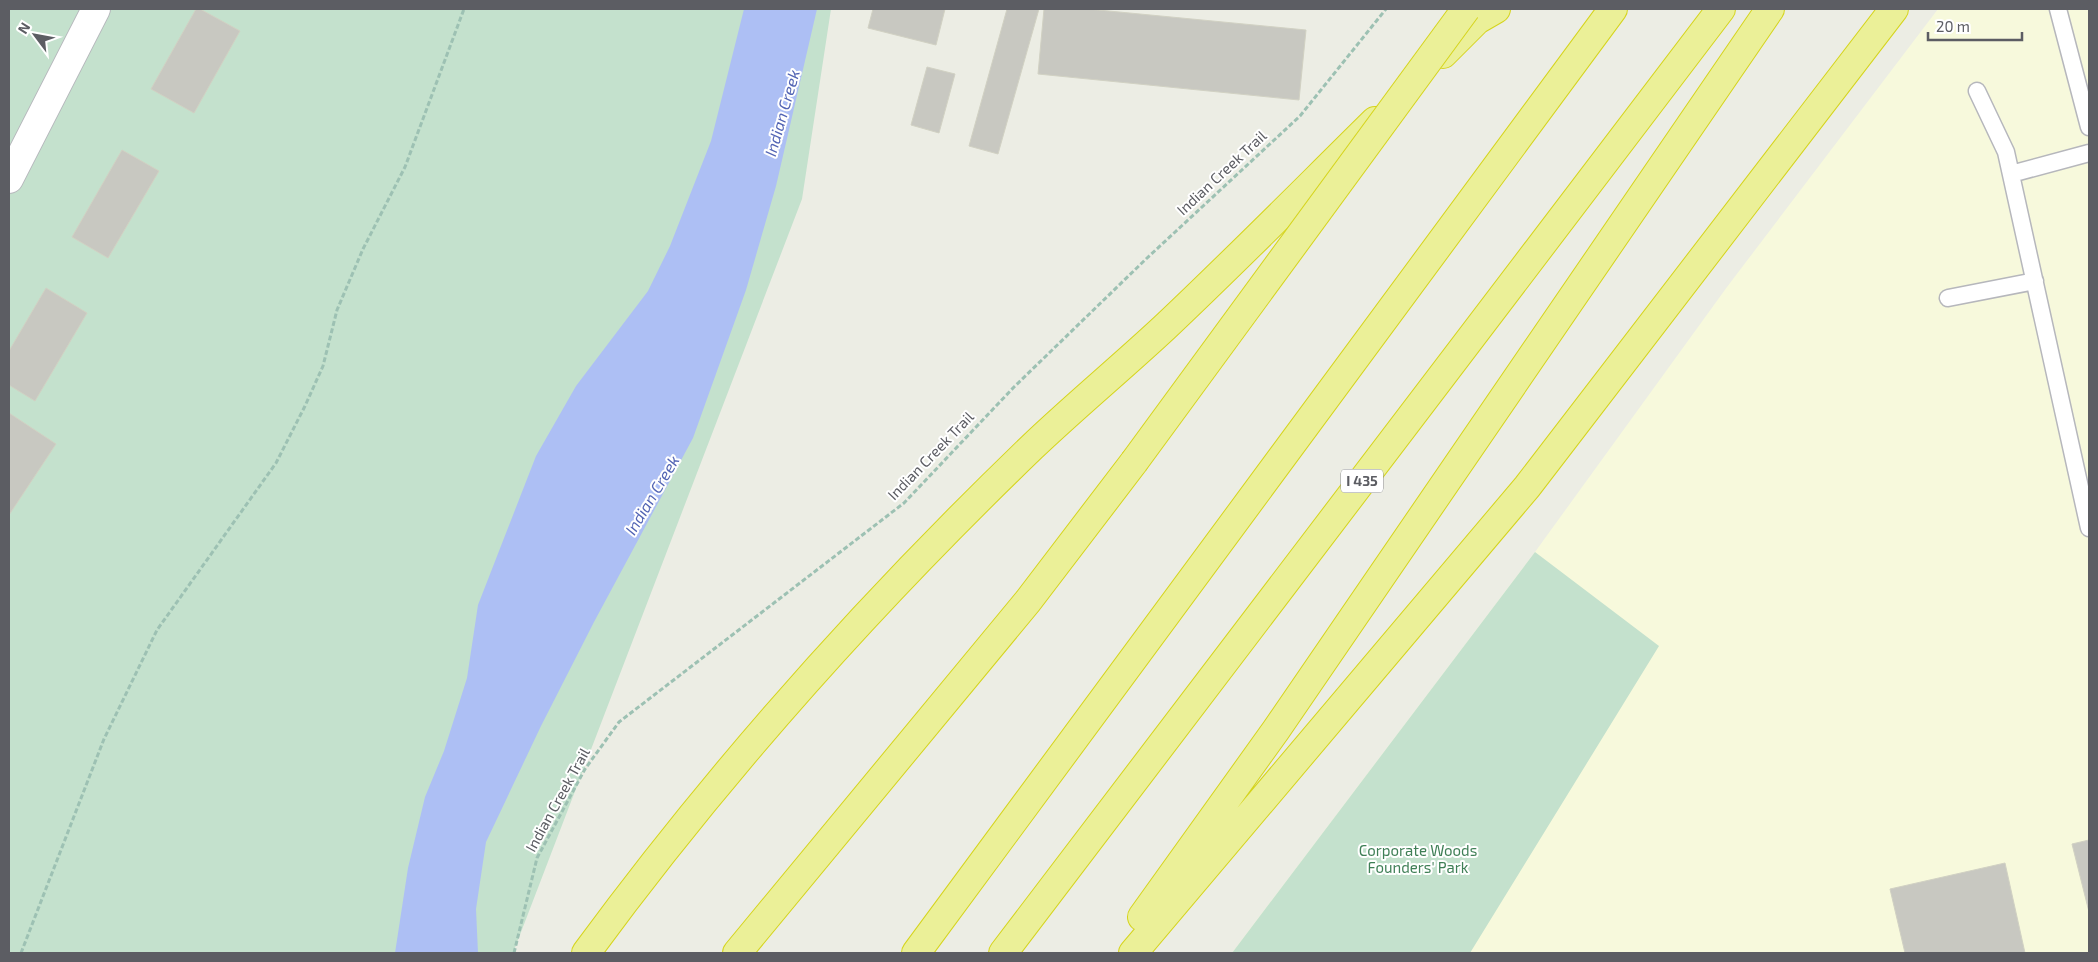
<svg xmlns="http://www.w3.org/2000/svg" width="2098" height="962" font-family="'Exo 2',sans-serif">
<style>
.commercial{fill:#f7f9dc}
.green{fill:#c4e1cd}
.water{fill:#adbff4}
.building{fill:#c8c8c1;stroke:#d1d1c3}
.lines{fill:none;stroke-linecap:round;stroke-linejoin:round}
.service-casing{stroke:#b6b7bc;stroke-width:19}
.tertiary-casing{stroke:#b6b7bc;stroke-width:30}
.motorway-casing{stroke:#d5d41c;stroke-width:30}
.path{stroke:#9dc1b3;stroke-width:3;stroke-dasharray:5 2.5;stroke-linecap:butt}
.service{stroke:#fff;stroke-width:16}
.tertiary{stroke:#fff;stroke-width:28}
.motorway{stroke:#ebf098;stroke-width:28}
.motorway-bridge-casing{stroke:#d5d41c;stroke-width:30;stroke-linecap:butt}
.motorway-bridge{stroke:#ebf098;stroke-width:28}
.labels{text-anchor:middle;stroke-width:4;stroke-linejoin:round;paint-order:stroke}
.shield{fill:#fff;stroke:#8d8e92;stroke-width:1}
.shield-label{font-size:14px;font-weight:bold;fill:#5c5d63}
.street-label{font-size:15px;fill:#5c5d63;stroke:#fff}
.park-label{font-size:15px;fill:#3f7f56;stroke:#fff}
.water-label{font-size:16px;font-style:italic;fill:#5264b4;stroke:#fff}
</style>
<rect width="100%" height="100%" fill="#ecede4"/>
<path class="commercial" d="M1938 9H2089V953H1232L1535 552 1727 287Z"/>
<path class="green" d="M9 9H831L802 199 513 953H9Z
M1535 552 1659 646 1470 953H1232Z"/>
<path class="water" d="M744 9H817L776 186 746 290 693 438 594 622 541 726 486 842 476 909 478 953H395L408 868 425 797 444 751 467 678 478 605 536 456 576 386 648 291 670 246 711 141Z"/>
<path class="building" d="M196 9H200L240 31 194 113 151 89Z
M873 9H945L936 45 868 28Z
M1007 9H1039L998 154 969 146Z
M1044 9H1088L1306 30 1299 100 1038 74Z
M927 67 955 74 939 133 911 125Z
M122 150 159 171 108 258 72 237Z
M46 288 87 313 35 401 9 385V351Z
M9 413 56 444 9 515Z
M2089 840V912L2072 844Z
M2005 863 2025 953H1905L1890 889Z"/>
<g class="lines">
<g class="service-casing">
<path id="service" d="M2058 9 2089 127
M1977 91 2006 152 2089 528
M2011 174 2089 153
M1948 298 2035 281"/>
</g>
<g class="tertiary-casing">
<path id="tertiary" d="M9 179 96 9"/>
</g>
<g class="motorway-casing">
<path id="motorway" d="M1443 54 1477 20 1496 9
M1142 917 1276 730 1770 9
M586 953C719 772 870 603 1032 447 1075 406 1121 368 1165 327 1236 260 1305 190 1375 121
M737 953 1028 601 1134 462
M916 953 1613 9
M1003 953 1721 9
M1133 953 1527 487 1894 9"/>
</g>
<path class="path" d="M21 953 104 739 157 630 276 463 305 406 323 366 337 310 363 249 405 167 464 9
M514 953 537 858 585 769 619 722 904 503 1014 387 1146 259 1300 116 1386 9"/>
<use href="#service" class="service"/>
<use href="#tertiary" class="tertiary"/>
<use href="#motorway" class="motorway"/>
<g class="motorway-bridge-casing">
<path id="motorway-bridge" d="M1134 462 1466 9"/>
</g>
<use href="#motorway-bridge" class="motorway-bridge"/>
</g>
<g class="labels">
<rect class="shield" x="1341" y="469.5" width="42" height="23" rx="4"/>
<g class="shield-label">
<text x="1362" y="486">I 435</text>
</g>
<g class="street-label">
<text transform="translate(1222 173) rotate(-43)" y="5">Indian Creek Trail</text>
<text transform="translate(931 456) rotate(-46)" y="5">Indian Creek Trail</text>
<text transform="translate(558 800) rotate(-61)" y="5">Indian Creek Trail</text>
</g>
<g class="park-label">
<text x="1418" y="856">Corporate Woods<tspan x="1418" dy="17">Founders' Park</tspan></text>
</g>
<g class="water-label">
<text transform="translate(782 113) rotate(-74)" y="6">Indian Creek</text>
<text transform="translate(652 495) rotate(-59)" y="6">Indian Creek</text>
</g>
</g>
<rect width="2098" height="962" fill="none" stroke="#5c5d63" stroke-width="20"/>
<g transform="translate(35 35) rotate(302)" stroke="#ffffff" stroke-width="4" paint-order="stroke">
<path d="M0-4L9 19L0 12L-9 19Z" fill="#5c5d63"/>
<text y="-8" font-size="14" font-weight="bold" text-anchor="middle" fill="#5c5d63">N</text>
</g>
<path d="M1928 32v8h94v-8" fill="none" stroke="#5c5d63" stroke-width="2.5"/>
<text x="1936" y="32" font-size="15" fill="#5c5d63" stroke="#ffffff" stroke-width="4" paint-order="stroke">20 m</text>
</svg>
